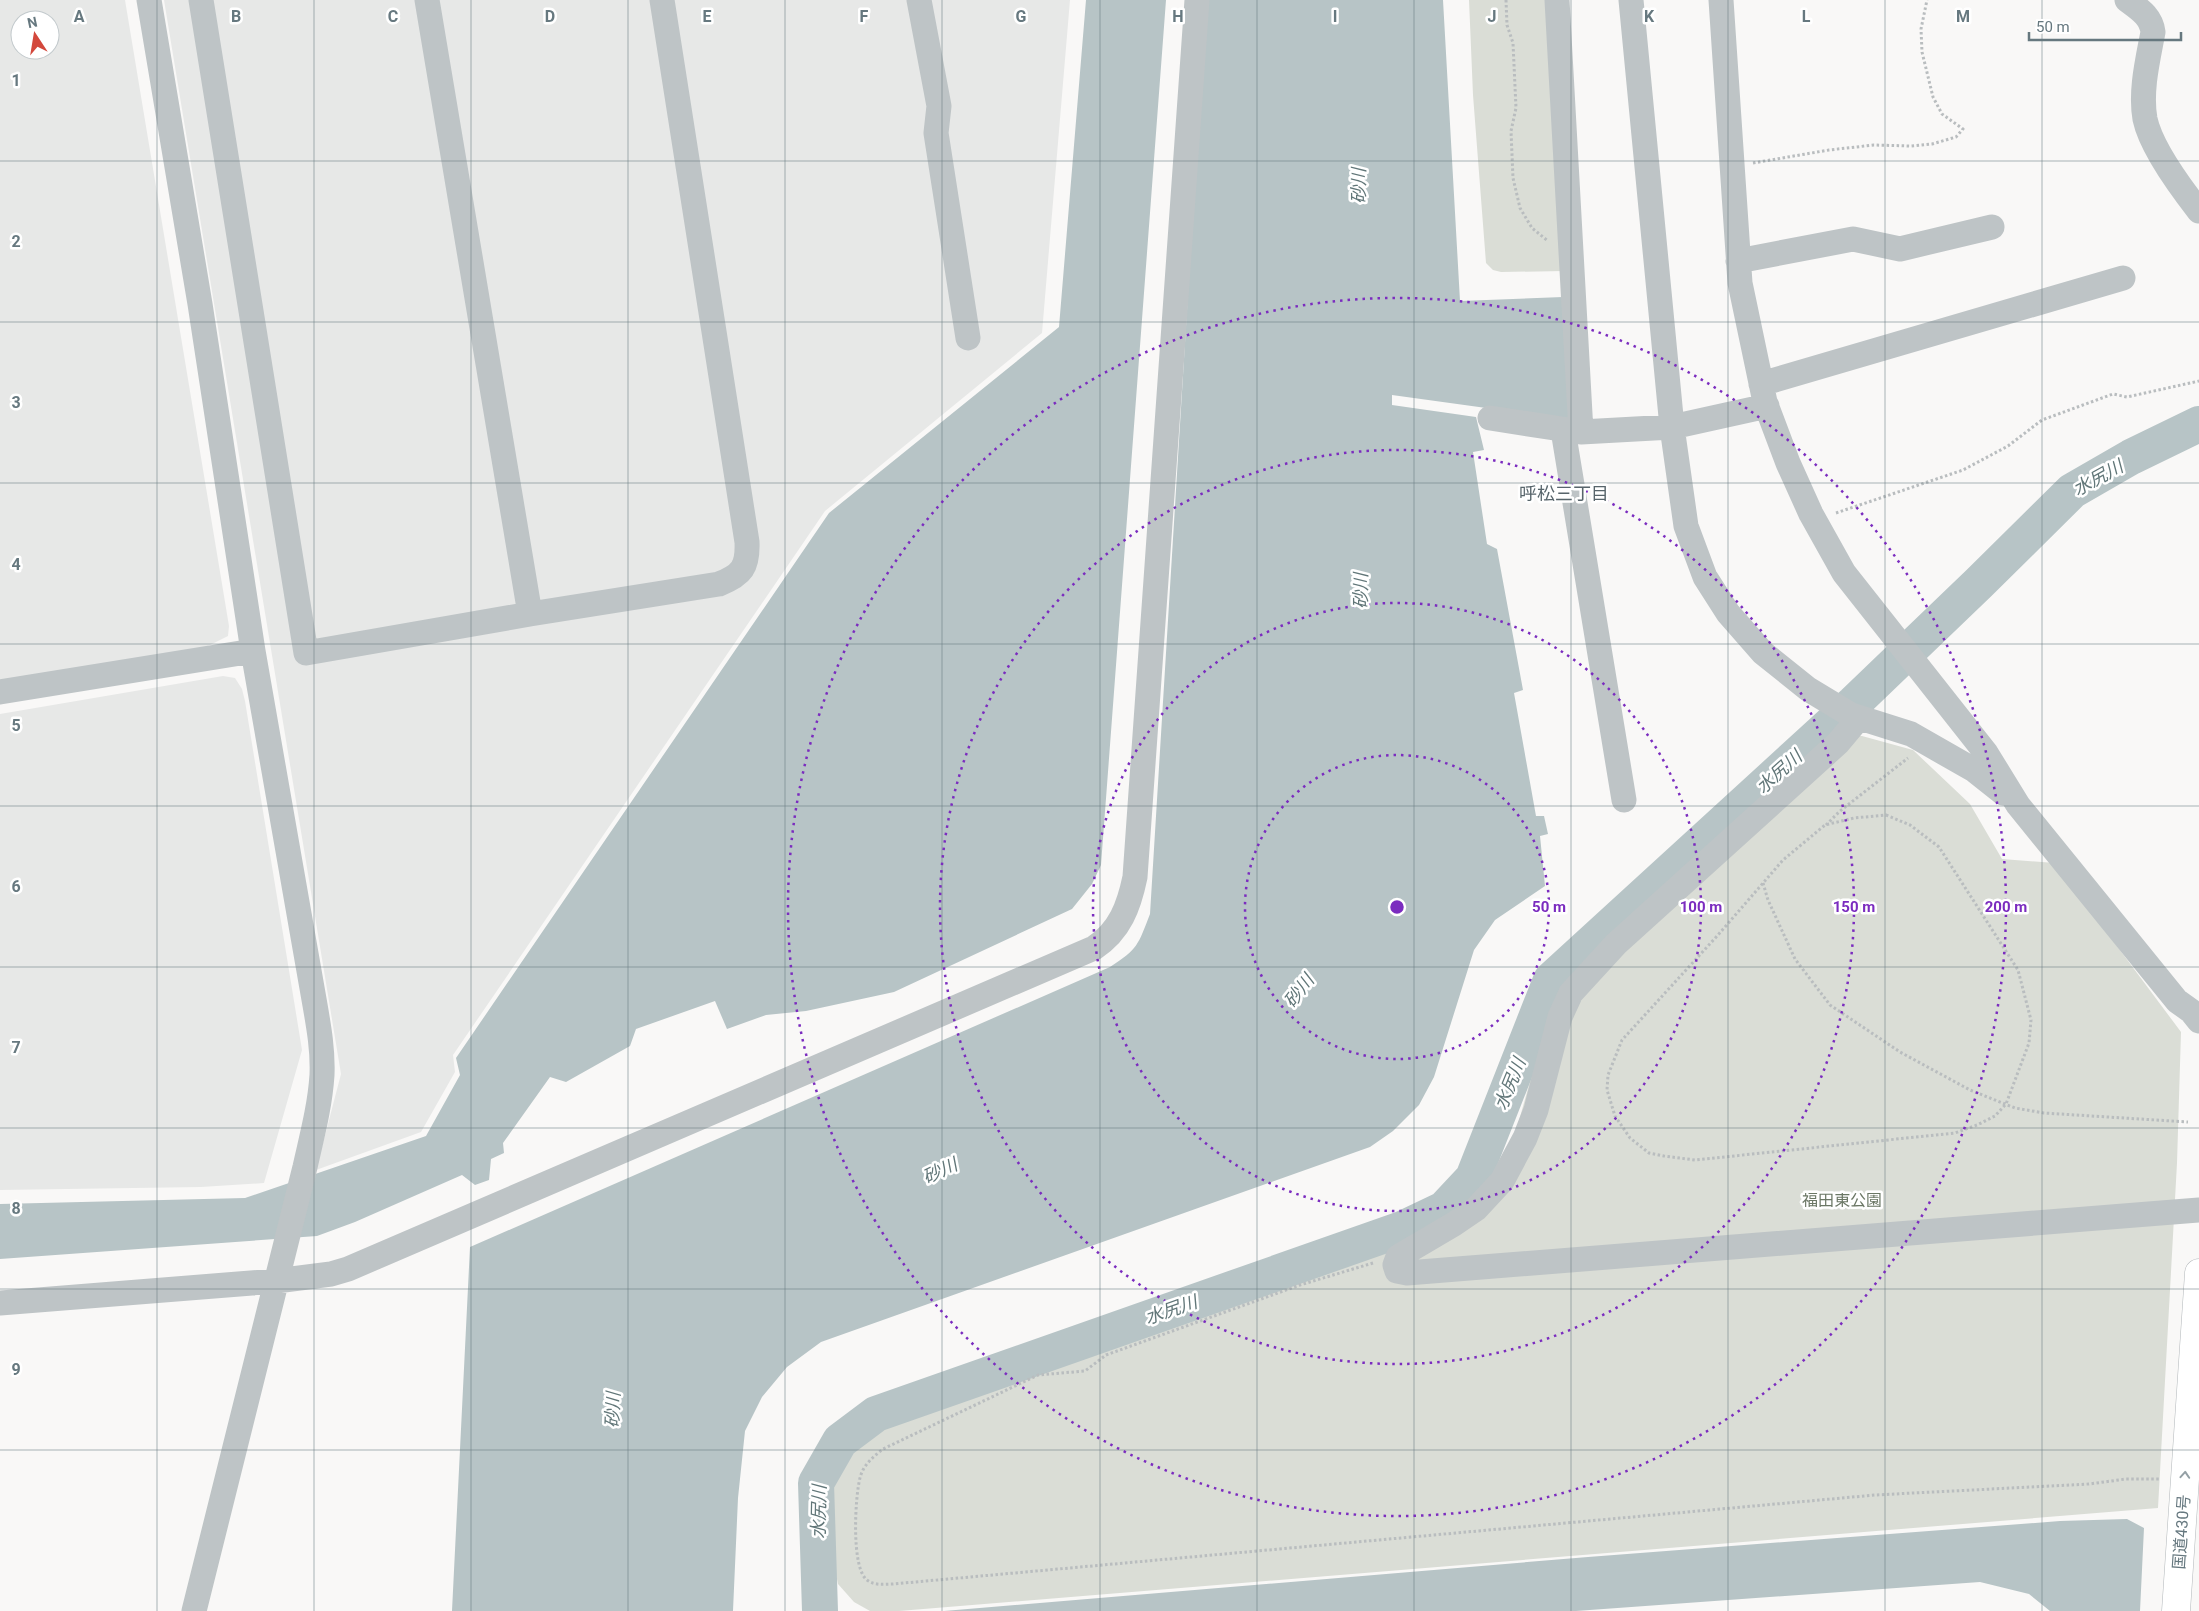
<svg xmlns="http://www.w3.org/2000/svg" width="2199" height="1611" font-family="Roboto,'Noto Sans JP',sans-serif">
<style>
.built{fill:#e7e8e7;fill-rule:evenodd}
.green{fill:#daddd6}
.water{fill:#b7c4c6}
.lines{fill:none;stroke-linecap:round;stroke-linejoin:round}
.river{stroke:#b7c4c6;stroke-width:36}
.highway-casing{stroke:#b2b7ba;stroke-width:29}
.path{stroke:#b9bdbf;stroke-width:3;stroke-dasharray:2.5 2.5;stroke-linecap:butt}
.minor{stroke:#bec4c6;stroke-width:25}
.highway{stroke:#fff;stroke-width:28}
.oneway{stroke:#94a0a5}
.grid{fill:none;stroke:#66787f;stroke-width:1;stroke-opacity:0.55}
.ring{fill:none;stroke:#7b2cbf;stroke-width:2.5;stroke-dasharray:2.5 5}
.labels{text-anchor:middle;stroke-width:5;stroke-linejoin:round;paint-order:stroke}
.park-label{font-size:16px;fill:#6b7765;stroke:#fff}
.street-label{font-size:16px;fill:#66787f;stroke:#fff}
.water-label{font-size:18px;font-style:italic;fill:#617678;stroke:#fff}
.neighbourhood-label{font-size:18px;fill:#58656b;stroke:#fff}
.grid-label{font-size:16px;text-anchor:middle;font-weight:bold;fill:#66787f;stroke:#fff;stroke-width:5;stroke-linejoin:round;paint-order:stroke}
.centre{fill:#7b2cbf;stroke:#fff;stroke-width:2.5}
.ring-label{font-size:15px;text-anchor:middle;font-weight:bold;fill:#7b2cbf;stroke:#fff;stroke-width:5;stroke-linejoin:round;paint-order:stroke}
</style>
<rect width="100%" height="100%" fill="#f9f8f7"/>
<path class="built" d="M0 0H125L229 626 228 636 200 650 0 682ZM20 20H50V50H20Z
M164 0H1070L1042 333 825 511 453 1055 455 1072 421 1132 316 1170 341 1074Z
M223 676 235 678 242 689 245 701 302 1050 264 1183 201 1187 0 1190V714Z"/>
<path class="green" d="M1469 0H1550L1564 271 1501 272 1493 270 1486 263 1473 95Z
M1836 735 1862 736 1913 750 1970 804 2002 859 2055 863 2181 1032 2177 1163 2158 1508 899 1611H870L854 1602 838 1584 828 1536 830 1499 838 1464 863 1433 1412 1236 1453 1217 1477 1194 1508 1149 1516 1131 1545 1029Z"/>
<path class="water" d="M1086 0H1166L1101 865 1092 884 1072 909 894 992 806 1011 766 1015 727 1029 715 1001 636 1029 630 1046 566 1082 550 1077 503 1143 504 1153 491 1159 489 1180 475 1185 462 1175 355 1222 317 1236 0 1259V1204L245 1198 426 1136 460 1075 456 1058 829 513 1059 327Z
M1206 0H1443L1460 301 1563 297 1572 413 1567 419 1392 395V405L1476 417 1484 450 1473 452 1487 544 1497 549 1523 690 1514 693 1536 816H1544L1548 834 1540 836 1545 886 1495 920 1474 950 1434 1077 1419 1105 1393 1131 1370 1147 821 1342 787 1367 762 1397 745 1431 738 1498 733 1611H452L470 1247 1110 967C1138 949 1138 945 1150 914Z
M2127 1519 2144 1528 2140 1611H2050L2029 1594 1980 1582 1576 1611H944L1588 1557 2060 1521Z"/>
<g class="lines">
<path class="river" d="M820 1611 816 1483 840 1441 876 1414 1402 1229 1444 1209 1473 1178 1551 980 1854 703 1979 583 2072 491 2131 457 2199 424"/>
<g class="highway-casing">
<path id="highway" d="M2176 1611 2199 1273"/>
</g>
<path class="path" d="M1506 0 1507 25 1513 43 1516 108 1511 131 1513 178 1520 208 1532 228 1548 241
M1753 163 1829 150 1874 145 1911 146 1932 144 1956 137 1963 129 1942 114 1933 97 1922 52 1921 29 1927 0
M1836 513 1963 470 2008 446 2042 420 2113 394 2127 397 2199 381
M1886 815 1910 825 1939 847 2018 970 2031 1020 2029 1043 2006 1104 1995 1116 1977 1125 1955 1133 1695 1160 1664 1156 1649 1153 1630 1138 1615 1116 1607 1090 1608 1075 1622 1040 1718 935 1783 860 1825 825 1854 818Z
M1826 825 1840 811 1908 758
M1763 883 1768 900 1795 959 1830 1005 1900 1052 1970 1090 2015 1108 2044 1113 2188 1122
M1373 1263 1300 1285 1106 1355 1085 1371 1038 1375 883 1449C873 1457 863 1465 860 1478 855 1497 851 1568 867 1580 875 1586 884 1584 893 1584L1875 1495 2089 1484 2126 1479H2160"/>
<path class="minor" d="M149 0 200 304 253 651 315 1005C319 1028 323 1051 322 1075 320 1106 312 1136 305 1167L194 1611
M201 0 306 653 530 614 427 0
M919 0 939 106 936 133 968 338
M1557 0 1581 432
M1631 0 1672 427 1686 526 1705 577 1728 613 1763 653 1808 689 1851 715 1911 734 1974 770 2003 793
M1721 0 1740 283 1765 402 1788 463 1811 514 1844 573 1986 753 2018 805 2177 1001 2191 1011 2199 1021
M2127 0C2139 9 2151 16 2153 32 2148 59 2140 91 2145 119 2151 147 2181 188 2199 211
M1738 261 1853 239 1900 249 1992 227
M1761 384 2123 278
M1490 418 1581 432 1672 427 1767 406
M1563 430 1624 800
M530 614 719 584C742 575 748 567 747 542L662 0
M0 692 253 651
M1859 718 1838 743 1616 944 1571 993 1560 1017 1536 1110 1525 1138 1502 1181 1476 1209 1454 1224 1398 1257 1395 1265 1397 1271 1407 1273 2199 1210
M0 1303 276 1281 331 1274 348 1269 1094 948C1120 931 1129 906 1135 877L1197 0"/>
<use href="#highway" class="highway"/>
</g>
<defs><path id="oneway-chevron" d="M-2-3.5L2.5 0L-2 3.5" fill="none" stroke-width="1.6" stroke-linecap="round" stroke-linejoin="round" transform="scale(1.25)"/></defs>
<use class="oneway" href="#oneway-chevron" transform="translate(2185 1475) rotate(-86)"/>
<path class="grid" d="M157 0V1611M314 0V1611M471 0V1611M628 0V1611M785 0V1611M942 0V1611M1100 0V1611M1257 0V1611M1414 0V1611M1571 0V1611M1728 0V1611M1885 0V1611M2042 0V1611M0 161H2199M0 322H2199M0 483H2199M0 644H2199M0 806H2199M0 967H2199M0 1128H2199M0 1289H2199M0 1450H2199"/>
<g class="ring">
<circle cx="1397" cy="907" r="152"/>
<circle cx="1397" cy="907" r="304"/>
<circle cx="1397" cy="907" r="457"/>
<circle cx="1397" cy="907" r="609"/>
</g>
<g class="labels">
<g class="park-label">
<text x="1842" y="1206">福田東公園</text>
</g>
<g class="street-label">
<text transform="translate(2181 1532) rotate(-86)" y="6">国道430号</text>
</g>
<g class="water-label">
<text transform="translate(1359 186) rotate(-90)" y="6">砂川</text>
<text transform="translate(2098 478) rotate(-29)" y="6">水尻川</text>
<text transform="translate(1361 591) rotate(-90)" y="6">砂川</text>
<text transform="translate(1779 772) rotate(-42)" y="6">水尻川</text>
<text transform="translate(1299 991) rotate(-52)" y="6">砂川</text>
<text transform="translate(1510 1084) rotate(-68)" y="6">水尻川</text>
<text transform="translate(940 1171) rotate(-25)" y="6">砂川</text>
<text transform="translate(1171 1310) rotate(-19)" y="6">水尻川</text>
<text transform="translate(613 1410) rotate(-88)" y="6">砂川</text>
<text transform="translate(819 1512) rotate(-89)" y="6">水尻川</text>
</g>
<g class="neighbourhood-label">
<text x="1564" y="500">呼松三丁目</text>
</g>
</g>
<g class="grid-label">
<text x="79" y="22">A</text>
<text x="236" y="22">B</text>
<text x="393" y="22">C</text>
<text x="550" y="22">D</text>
<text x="707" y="22">E</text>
<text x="864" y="22">F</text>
<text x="1021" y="22">G</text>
<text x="1178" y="22">H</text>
<text x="1335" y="22">I</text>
<text x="1492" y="22">J</text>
<text x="1649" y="22">K</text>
<text x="1806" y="22">L</text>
<text x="1963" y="22">M</text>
<text x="16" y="86">1</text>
<text x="16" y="247">2</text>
<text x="16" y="408">3</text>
<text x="16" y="570">4</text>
<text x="16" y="731">5</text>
<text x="16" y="892">6</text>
<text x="16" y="1053">7</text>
<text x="16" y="1214">8</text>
<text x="16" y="1375">9</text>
</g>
<circle cx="1397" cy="907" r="8" class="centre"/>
<g class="ring-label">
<text x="1549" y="912">50 m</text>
<text x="1701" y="912">100 m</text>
<text x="1854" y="912">150 m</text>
<text x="2006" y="912">200 m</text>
</g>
<g transform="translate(35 35) rotate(348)"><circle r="24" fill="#ffffff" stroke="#c2c9cc"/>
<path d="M0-4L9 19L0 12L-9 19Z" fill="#d3483c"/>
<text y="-8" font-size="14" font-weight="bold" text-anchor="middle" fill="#66787f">N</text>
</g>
<path d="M2029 32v8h152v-8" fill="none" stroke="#66787f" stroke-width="2.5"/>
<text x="2036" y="32" font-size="15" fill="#66787f" stroke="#ffffff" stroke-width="4" paint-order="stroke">50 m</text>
</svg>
